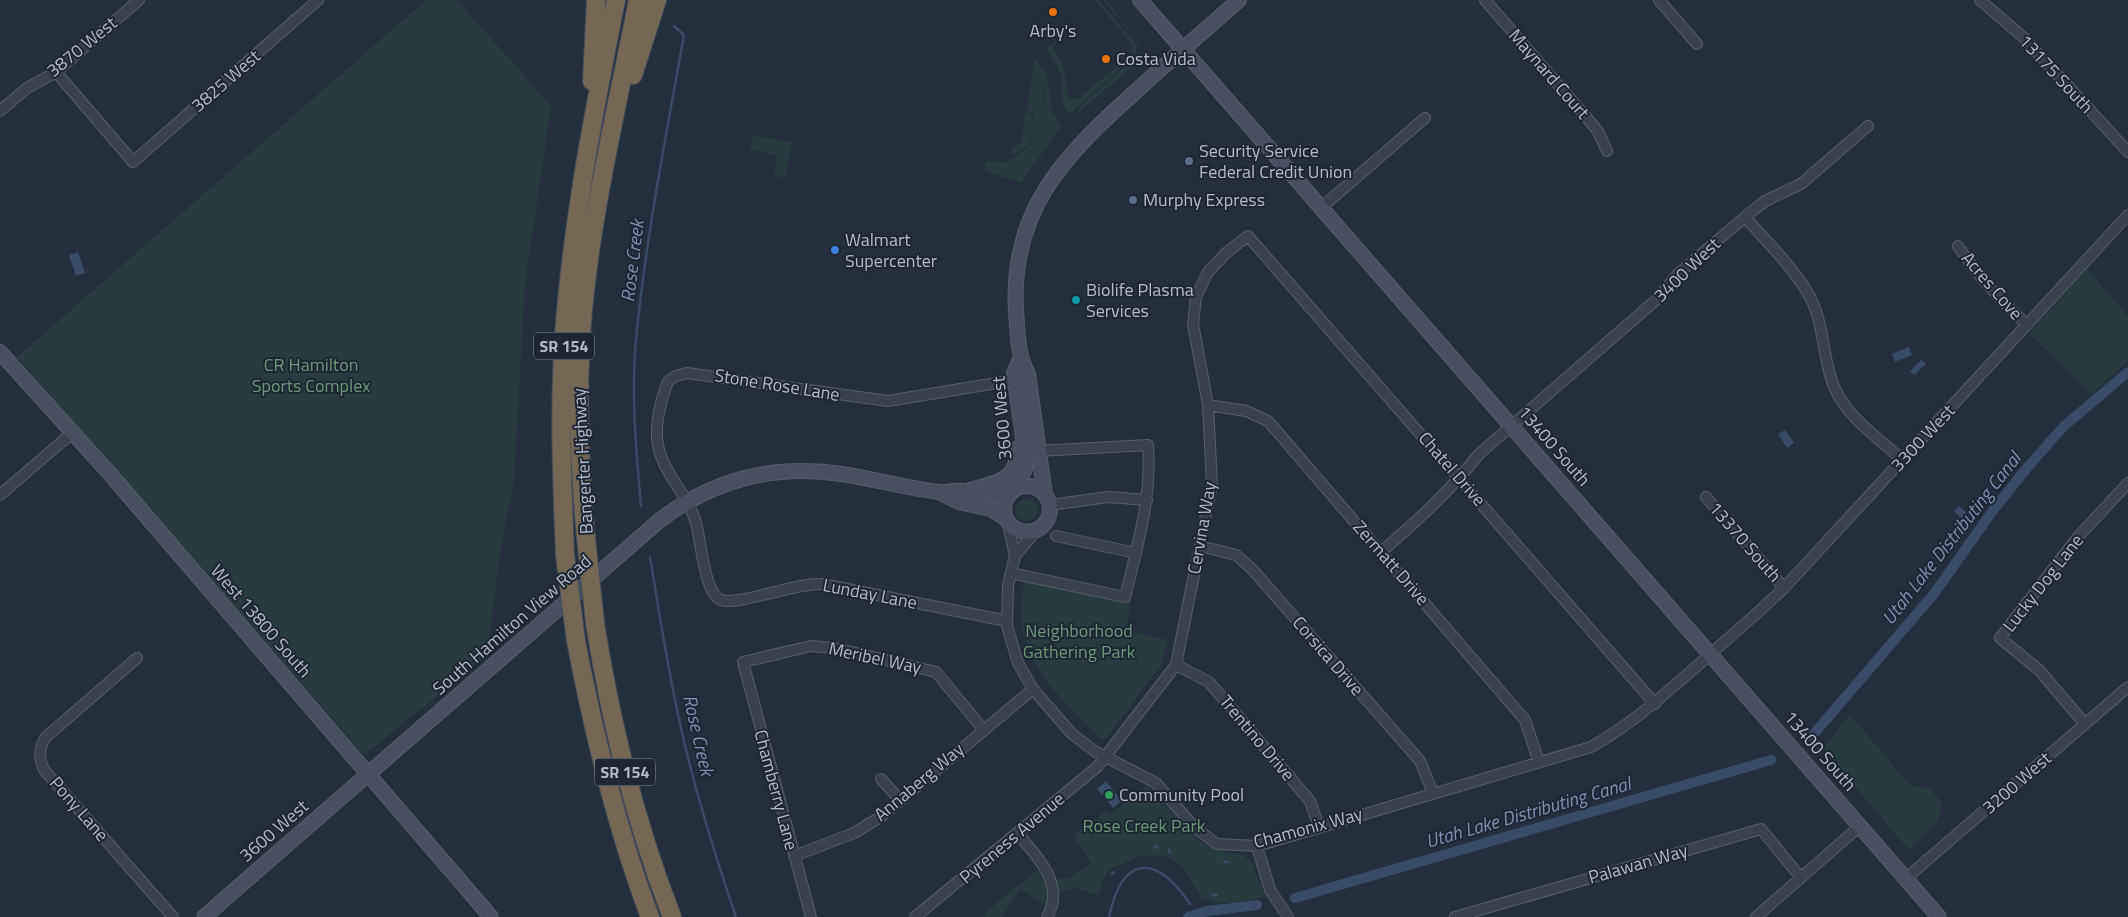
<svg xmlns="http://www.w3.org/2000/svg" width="2128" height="917" font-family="'Titillium Web',sans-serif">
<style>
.green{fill:#263c3f}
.water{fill:#394c67}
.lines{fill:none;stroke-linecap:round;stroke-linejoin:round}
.stream{stroke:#394c67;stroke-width:2.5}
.canal{stroke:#394c67;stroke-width:10}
.street-casing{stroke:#565f6c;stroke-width:12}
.secondary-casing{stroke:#565f6c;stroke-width:16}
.highway-casing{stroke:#434c59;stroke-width:20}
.street{stroke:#38414e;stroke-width:10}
.secondary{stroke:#465061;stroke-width:14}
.highway{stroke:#746855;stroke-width:18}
.highway-bridge-casing{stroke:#434c59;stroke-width:20;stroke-linecap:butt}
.highway-bridge{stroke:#746855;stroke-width:18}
.food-dot{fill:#e8710a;stroke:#1d2633;stroke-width:2}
.service-dot{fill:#5c6f8a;stroke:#1d2633;stroke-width:2}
.shop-dot{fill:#3f7fe0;stroke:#1d2633;stroke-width:2}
.culture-dot{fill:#0f9aa8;stroke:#1d2633;stroke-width:2}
.leisure-dot{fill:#2e9e5b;stroke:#1d2633;stroke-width:2}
.labels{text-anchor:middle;stroke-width:4;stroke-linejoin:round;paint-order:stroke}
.shield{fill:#1d2633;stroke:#878f9c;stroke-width:1}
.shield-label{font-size:16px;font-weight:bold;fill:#b4bcc9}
.poi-label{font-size:18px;fill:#b4bcc9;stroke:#1d2633;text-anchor:start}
.street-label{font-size:18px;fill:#b4bcc9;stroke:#1d2633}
.park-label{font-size:18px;fill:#6b9a76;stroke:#1d2633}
.water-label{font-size:19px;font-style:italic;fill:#7c92b1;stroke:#1d2633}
</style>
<rect width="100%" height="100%" fill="#242f3e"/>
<path class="green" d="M426 0H457L551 106 525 284 514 481 501 546 487 655 364 755 17 357Z
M1095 0H1099L1123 28 1120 30Z
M1103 0H1106L1142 45 1140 43Z
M1125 30 1138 46 1133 57 1070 114C1059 105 1063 89 1061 76 1059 65 1049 58 1047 48L1055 41 1057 42 1052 48 1062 61 1069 98 1077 99 1131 55 1133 47 1122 32Z
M1143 52 1138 62 1077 114 1079 108 1138 54Z
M1035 58 1047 75 1049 85 1044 87 1042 96 1044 107 1053 114 1061 126 1021 183 985 171V163L987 161 1007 162 1029 146 1034 133 1028 145 1011 156 1013 147 1021 143 1026 109 1032 116 1035 131 1033 115 1027 108Z
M1049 86 1053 113 1045 107 1043 97 1045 88Z
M752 135 791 142 786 178 774 176 777 155 750 150Z
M2087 269 2128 316V361L2091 394 2029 333Z
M1016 510a11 11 0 1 1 22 0a11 11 0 1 1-22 0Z
M1024 582 1131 601 1126 630 1168 640 1161 665 1106 738 1100 739C1072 709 1035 678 1024 636 1019 619 1022 600 1024 582Z
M1850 715 1911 786 1930 788 1942 804 1938 821 1909 850 1823 748Z
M1147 785 1196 838 1209 847 1244 856 1251 861 1266 897C1250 899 1216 908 1206 898L1201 902 1200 895 1183 867 1166 856H1140L1110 869 1104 878 1098 895 1074 888 1047 895 1046 905 1020 889 1002 917H980L1037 870 1044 881 1070 878 1092 863 1073 836 1106 811 1110 815Z"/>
<path class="water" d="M78 252 85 273 76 276 69 255Z
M1909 347 1912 355 1895 362 1892 354Z
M1921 360 1926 364 1914 375 1910 371Z
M1785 430 1794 443 1787 448 1778 434Z
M1959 506 1973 519 1968 525 1954 511Z
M1106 781 1122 801 1113 808 1097 789Z"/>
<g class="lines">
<path class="stream" d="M641 506C636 450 631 395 636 339 646 237 666 136 684 35L674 26
M650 557C660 617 669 678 683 737 697 798 716 858 736 917
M1154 848 1157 846
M1169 849 1170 853
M1224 862H1227
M1112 874 1114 872
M1213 895H1217
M1109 917C1122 855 1156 853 1190 904"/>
<path class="canal" d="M1812 736 1933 595 1994 509 2027 468 2063 427 2128 372
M1295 898 1771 760
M1188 917 1207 911 1257 905"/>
<g class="street-casing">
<path id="street" d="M1485 0 1598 131 1607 151
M1659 0 1697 44
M1980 0 2024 38 2128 152
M56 72 133 162 318 0
M0 111 27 88 56 72 139 0
M1322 207 1425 118
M1745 217C1766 241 1795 269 1810 297 1825 325 1822 360 1835 389 1848 418 1879 438 1902 460
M1958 246C1977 275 2001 301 2027 325
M1208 405 1246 411 1268 421 1525 720 1539 762
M0 495 72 433
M1706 497 1784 588
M1050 505 1108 497 1147 500
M1008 524 1015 556 1008 585 1007 626 1018 663 1033 689 1072 734 1096 752 1156 783 1195 828 1217 844 1257 846 1591 747C1633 723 1661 697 1697 666 1726 640 1756 615 1784 588L2128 215
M1056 536 1136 553
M1200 546 1236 555 1252 569 1420 761 1433 793
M1381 552C1417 521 1450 491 1479 454L1656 300 1679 273 1745 217 1765 201 1801 184 1868 126
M1015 556 1035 532
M1011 573 1125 597C1137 547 1152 498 1148 445L1038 451
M1007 621 822 584C798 582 738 606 721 600 704 593 701 540 696 523 689 495 664 476 658 445 654 426 661 399 668 381L676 376 687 373 888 401 1015 380
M137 658 46 737C38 749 38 759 45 771L173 917
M1176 665 1209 682 1310 801 1319 827
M2085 724 2039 670 2000 638 2077 538 2128 483
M881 779 900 800
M1017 833C1037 856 1066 885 1047 917
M1257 846 1270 890 1288 917
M794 856 854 833 882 816 1033 689
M1905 879 2128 687
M811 917 743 662 811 646 835 648 936 672 983 729
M915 917 1097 767 1176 665 1212 485 1208 405 1193 324 1196 297 1208 272 1227 252 1248 236 1655 704
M1455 917 1761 829 1801 878
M1756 917 1860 826"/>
</g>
<g class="secondary-casing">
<path id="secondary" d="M1140 0 1939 917
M0 352 110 474 491 917
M1004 509a23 23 0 1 1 46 0a23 23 0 1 1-46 0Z
M1013 490 1025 469 1026 457 1014 374 1020 359
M967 491C995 482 1017 484 1018 448
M941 493 959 502 991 509 1005 518
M1045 495 1028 374C1017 354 1018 334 1016 311 1010 210 1064 156 1134 93 1169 61 1204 31 1239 0
M204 917 660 520C715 479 773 464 842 474 874 479 906 488 939 492 946 493 954 490 961 491 980 493 991 496 1010 493"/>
</g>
<g class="highway-casing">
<path id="highway" d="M633 75 657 0
M592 81 596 0
M586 538C579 462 576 387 583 310 593 205 618 103 638 0
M565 555C562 483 559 409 564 336 572 223 594 111 616 0
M595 623C611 724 635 822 672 917
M576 641C594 735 616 827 650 917"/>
</g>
<use href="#street" class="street"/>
<use href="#secondary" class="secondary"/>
<use href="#highway" class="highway"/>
<g class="highway-bridge-casing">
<path id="highway-bridge" d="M586 538 595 623
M565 555 576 641"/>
</g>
<use href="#highway-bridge" class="highway-bridge"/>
</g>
<g class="food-dot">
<circle cx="1053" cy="12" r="5"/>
<circle cx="1106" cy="59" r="5"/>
</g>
<g class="service-dot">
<circle cx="1189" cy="161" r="5"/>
<circle cx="1133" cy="200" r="5"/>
</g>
<circle class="shop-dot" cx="835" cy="250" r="5"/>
<circle class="culture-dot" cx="1076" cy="300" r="5"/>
<circle class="leisure-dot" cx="1109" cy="795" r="5"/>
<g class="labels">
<g class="shield">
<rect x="534" y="332.5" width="60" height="27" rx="4"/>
<rect x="595" y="758.5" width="60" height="27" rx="4"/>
</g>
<g class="shield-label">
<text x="564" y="352">SR 154</text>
<text x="625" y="778">SR 154</text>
</g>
<g class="poi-label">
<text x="1053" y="37" text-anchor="middle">Arby's</text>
<text x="1116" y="65">Costa Vida</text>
<text x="1199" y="157">Security Service<tspan x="1199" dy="21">Federal Credit Union</tspan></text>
<text x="1143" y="206">Murphy Express</text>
<text x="845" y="246">Walmart<tspan x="845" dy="21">Supercenter</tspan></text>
<text x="1086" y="296">Biolife Plasma<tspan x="1086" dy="21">Services</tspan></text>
<text x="1119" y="801">Community Pool</text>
</g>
<g class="street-label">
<text transform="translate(82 47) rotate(-39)" y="6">3870 West</text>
<text transform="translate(1549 74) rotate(49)" y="6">Maynard Court</text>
<text transform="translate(2056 74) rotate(47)" y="6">13175 South</text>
<text transform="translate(226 81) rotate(-41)" y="6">3825 West</text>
<text transform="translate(1687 270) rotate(-44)" y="6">3400 West</text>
<text transform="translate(1992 286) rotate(49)" y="6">Acres Cove</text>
<text transform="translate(777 385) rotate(9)" y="6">Stone Rose Lane</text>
<text transform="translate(1002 418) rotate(-95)" y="6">3600 West</text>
<text transform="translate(1923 438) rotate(-47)" y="6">3300 West</text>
<text transform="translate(1554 446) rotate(49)" y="6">13400 South</text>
<text transform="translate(583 461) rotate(-93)" y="6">Bangerter Highway</text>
<text transform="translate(1452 469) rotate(49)" y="6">Chatel Drive</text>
<text transform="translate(1202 528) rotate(-80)" y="6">Cervina Way</text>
<text transform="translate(1745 542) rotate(49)" y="6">13370 South</text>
<text transform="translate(1391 563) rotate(49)" y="6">Zermatt Drive</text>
<text transform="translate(2043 583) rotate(-52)" y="6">Lucky Dog Lane</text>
<text transform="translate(870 594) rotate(11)" y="6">Lunday Lane</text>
<text transform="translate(261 621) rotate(49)" y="6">West 13800 South</text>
<text transform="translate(512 625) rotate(-41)" y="6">South Hamilton View Road</text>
<text transform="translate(1328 656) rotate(49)" y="6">Corsica Drive</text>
<text transform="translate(875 658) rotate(12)" y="6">Meribel Way</text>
<text transform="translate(1257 738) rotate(50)" y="6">Trentino Drive</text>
<text transform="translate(1820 751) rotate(49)" y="6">13400 South</text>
<text transform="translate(919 782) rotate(-40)" y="6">Annaberg Way</text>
<text transform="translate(2017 783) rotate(-41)" y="6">3200 West</text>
<text transform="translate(776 790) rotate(75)" y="6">Chamberry Lane</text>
<text transform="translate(79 809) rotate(49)" y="6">Pony Lane</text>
<text transform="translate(1308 828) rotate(-15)" y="6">Chamonix Way</text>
<text transform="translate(274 831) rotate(-41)" y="6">3600 West</text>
<text transform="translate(1012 838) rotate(-40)" y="6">Pyreness Avenue</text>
<text transform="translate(1638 864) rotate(-16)" y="6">Palawan Way</text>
</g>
<g class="park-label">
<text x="311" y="371">CR Hamilton<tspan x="311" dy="21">Sports Complex</tspan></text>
<text x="1079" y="637">Neighborhood<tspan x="1079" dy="21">Gathering Park</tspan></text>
<text x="1144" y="832">Rose Creek Park</text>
</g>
<g class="water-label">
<text transform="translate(632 261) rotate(-83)" y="7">Rose Creek</text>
<text transform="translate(1951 538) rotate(-52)" y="7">Utah Lake Distributing Canal</text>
<text transform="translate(699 735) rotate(77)" y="7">Rose Creek</text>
<text transform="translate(1528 812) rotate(-16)" y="7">Utah Lake Distributing Canal</text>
</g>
</g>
</svg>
